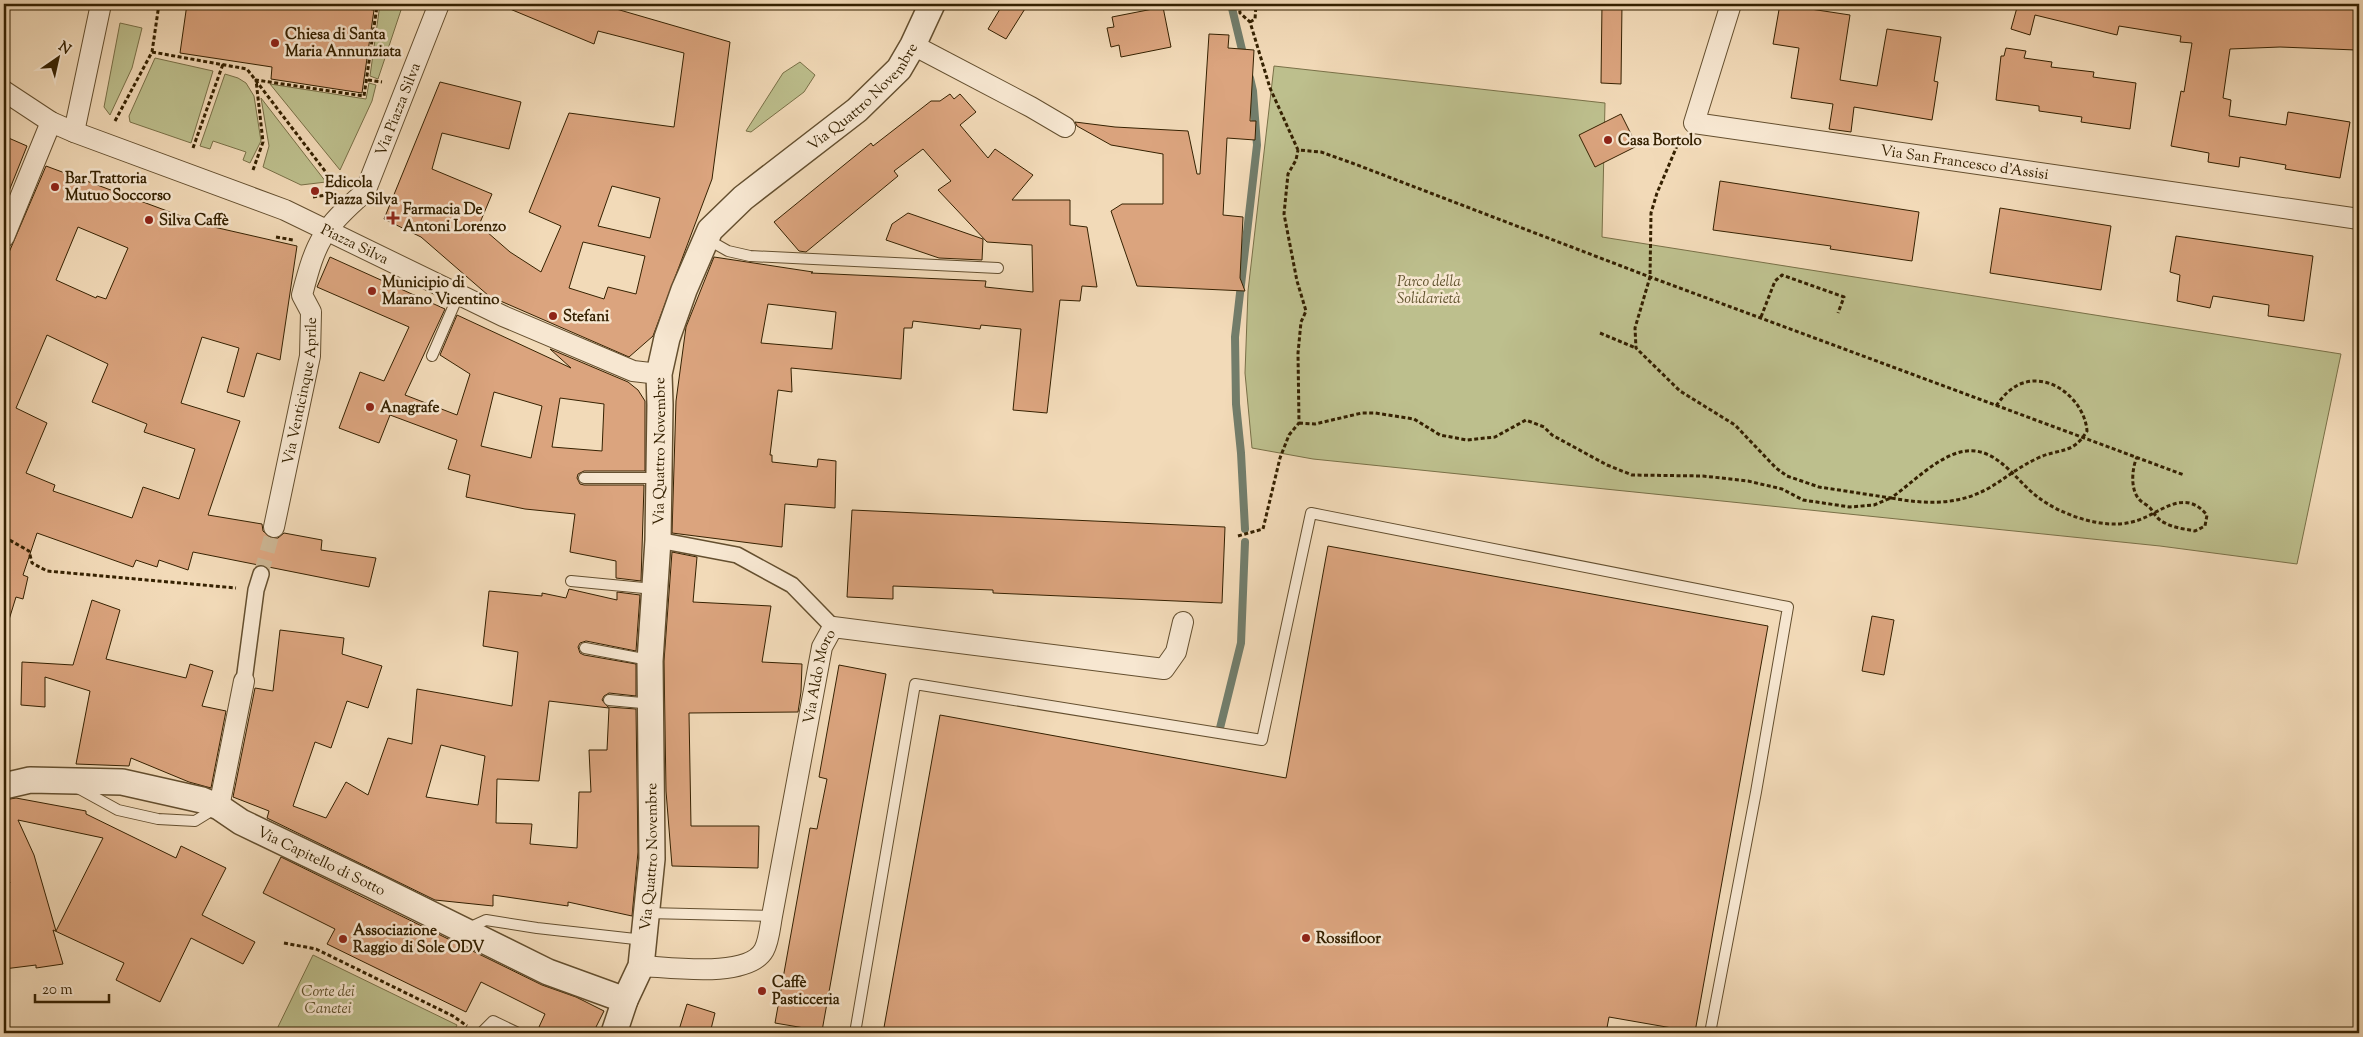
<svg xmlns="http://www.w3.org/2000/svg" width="2363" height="1037" font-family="'Sorts Mill Goudy',serif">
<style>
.green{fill:#bdbf8d;stroke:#797047}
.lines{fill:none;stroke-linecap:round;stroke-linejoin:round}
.stream{stroke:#727d6b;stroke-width:8}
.building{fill:#dba47e;stroke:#352101;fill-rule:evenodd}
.pedestrian-tunnel{stroke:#ccb593;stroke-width:15;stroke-dasharray:15 8;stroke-linecap:butt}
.service-casing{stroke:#644f2f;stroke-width:12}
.pedestrian-casing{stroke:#644f2f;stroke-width:18}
.minor-casing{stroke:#644f2f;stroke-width:22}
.tertiary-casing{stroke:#644f2f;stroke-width:28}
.path{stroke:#352101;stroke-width:3;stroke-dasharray:4 2.5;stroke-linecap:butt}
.service{stroke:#f7e7d1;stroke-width:10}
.pedestrian{stroke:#f7e7d1;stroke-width:15}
.minor{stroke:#f7e7d1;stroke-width:20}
.tertiary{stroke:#f7e7d1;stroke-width:25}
.poi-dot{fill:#8f2418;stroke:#f7e7d1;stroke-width:2}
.labels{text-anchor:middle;stroke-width:5;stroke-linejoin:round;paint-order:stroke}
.poi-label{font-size:15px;font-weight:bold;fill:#352101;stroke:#f7e7d1;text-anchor:start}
.street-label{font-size:15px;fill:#352101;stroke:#f7e7d1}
.park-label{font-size:15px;font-style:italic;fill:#5e502b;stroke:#f7e7d1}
</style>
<rect width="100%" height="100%" fill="#f2dab8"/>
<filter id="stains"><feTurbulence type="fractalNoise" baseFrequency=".004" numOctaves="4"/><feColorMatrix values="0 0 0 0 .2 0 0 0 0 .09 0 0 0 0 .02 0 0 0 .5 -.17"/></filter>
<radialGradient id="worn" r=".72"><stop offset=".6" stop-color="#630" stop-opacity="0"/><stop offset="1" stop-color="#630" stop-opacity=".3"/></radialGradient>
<path class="green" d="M380 4H403L378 79 370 76Z
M120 23 142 28 132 68 110 115 104 107Z
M155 58 213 71 191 143 130 122 129 116Z
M800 62 815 75 804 92 751 132 746 131 783 73Z
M1274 66 1605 103 1602 237 2341 354 2297 564 2160 546 1313 459 1252 448 1245 373 1248 291Z
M225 74 238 78 246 83 254 96 261 141 250 163 243 160 246 152 213 141 210 149 200 146Z
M369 83 376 85 372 101 340 170 270 84 366 99Z
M261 98 326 182 301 185 263 167 269 146Z
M313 955 457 1025 453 1033H275Z"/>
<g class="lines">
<path class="stream" d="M1231 4 1244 58
M1245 529 1241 453 1236 404 1235 337 1257 145 1253 91 1250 78
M1220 728 1241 643 1245 542"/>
</g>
<path class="building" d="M187 4H258L288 8 289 4H330L374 10 362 93 271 79 272 67 180 53Z
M498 4H599L730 42 712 179 653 336 629 357 489 296 421 237 384 219 440 82 521 102 509 149 442 133 432 169 492 194 479 225 510 252 541 272 561 226 529 212 569 113 674 127 684 53 598 31 594 44ZM612 186 660 198 650 238 598 226ZM583 242 645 256 636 294 608 287 604 299 569 288Z
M1003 4H1028L1006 39 988 29Z
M1602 4H1622L1621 84 1601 83Z
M1780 4H1805L1804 8 1850 15 1840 80 1877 86 1887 29 1941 37 1934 81 1938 82 1932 120 1854 107 1851 132 1829 129 1833 104 1791 98 1799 48 1773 44Z
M2018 4H2217L2259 8V6L2312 4 2358 5 2356 50 2280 47 2230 49 2223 98 2231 100 2229 116 2286 125 2288 112 2350 122 2340 178 2285 169 2286 165 2240 157 2239 167 2208 162 2209 153 2171 146 2181 91 2184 92 2192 43 2180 42 2181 36 2119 26 2117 35 2035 15 2030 35 2011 29Z
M1163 7 1171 47 1121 57 1119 45 1111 47 1107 28 1114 27 1112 17Z
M1209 34 1229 35 1228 48 1254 50 1250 121H1256L1255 140 1227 138 1223 215 1243 217 1240 278 1245 291 1137 286 1111 211 1122 204H1163V154L1111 145 1077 126 1075 122 1115 127 1188 131 1197 174H1200Z
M2006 48 2026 51 2024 58 2052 62 2051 67 2094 72 2093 77 2136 83 2130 129 2081 122 2082 117 2039 111V106L1996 100 2001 56H2004Z
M950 94 954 99 960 94 976 112 960 125 988 158 995 149 1033 175 1012 200H1070V225L1087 227 1097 287 1082 286 1080 301 1060 300 1047 413 1013 410 1021 329 981 325 980 329 913 321 912 328H904L901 379 791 368 792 392 778 390 770 455H772V462L817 467 818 459 836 461 835 508 785 504 782 547 672 533 676 401 686 327 714 257 813 272 811 273 986 281 985 287 1033 292 1032 245 987 242 938 190 951 181 923 149 894 171 898 176 806 252 799 251 774 222 871 143 873 146 931 101H940ZM768 304 836 312 832 349 761 343Z
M1621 114 1637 146 1595 167 1579 135Z
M4 136 27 146 5 201H4Z
M46 166 205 225 297 246 280 360 257 353 244 397 227 392 239 348 202 337 181 403 240 421 208 515 262 524 263 531 271 538H278L284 533 322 540 321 550 376 558 369 587 193 552 188 570 159 560 157 567 136 560 133 567 37 533 23 575 28 577 23 599 16 597 8 623H4V264ZM78 227 128 248 106 299 97 296 96 298 56 280ZM47 335 108 364 92 402 147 424 144 432 195 449 179 499 143 487 132 518 53 491 55 485 26 473 47 423 16 408Z
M1720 181 1919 212 1912 261 1830 249 1831 246 1713 230Z
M2000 208 2111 226 2101 290 1990 273Z
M908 213 983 239 982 260 939 258 886 240 892 224Z
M2176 236 2313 256 2304 321 2268 316 2269 305 2213 296 2210 308 2177 301 2180 275 2170 272Z
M330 257 445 309 405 395 457 415 470 374 440 355 457 315 571 368 550 349 628 382 638 390 645 401V471H584L578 474 577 478 580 484 584 485H644L641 581 616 578V561L570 552 575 514 525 509 466 497 470 475 448 469 457 440 390 415 379 443 339 428 360 372 384 381 409 327 317 287ZM494 392 542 406 531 458 481 446ZM560 398 604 404 602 451 552 447Z
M852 510 1225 527 1222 603 993 593V590L893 586V599L847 597Z
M1328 546 1768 626 1695 1032 1609 1017 1606 1033H883L940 715 1286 778Z
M672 552 697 557 693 602 771 606 762 662 802 664 801 692 798 712 689 713 691 826H759L758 868 672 866 666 791 664 661Z
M569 589 617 600V592L640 595 636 651 586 641 580 643 578 647 580 653 584 655 636 664V696L609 693 604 696 602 700 608 707 636 709 638 852 632 916 568 902V906L493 895V906L435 900 267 818 269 811 233 797 255 688 273 691 280 630 344 638 342 654 382 666 368 708 347 701 331 748 315 742 293 806 326 818 346 782 368 795 388 738 412 744 417 689 512 706 518 652 483 646 489 591 542 596V593L566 598ZM549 701 609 708 607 750H589L591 792H579L577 848 530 844 532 824 496 823 497 779 539 781ZM441 745 485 756 478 805 426 797Z
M92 600 120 610 106 659 186 678 190 664 213 671 202 706 226 711 211 788 189 782 131 758 129 766 76 764 90 691 45 677V707L21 705 22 662 73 665Z
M1872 616 1894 620 1884 675 1862 671Z
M839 665 886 674 822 1031 775 1023 810 828 817 829 827 779 819 777Z
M16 798 86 811V814L176 858 181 846 226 868 202 915 255 942 243 964 191 938 160 1002 116 980 124 963 53 930 63 964 36 968V965L4 969V885L10 883 4 867V800ZM18 820 103 838 56 931 34 855Z
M281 857 542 985 576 997 604 1011 593 1033H552L539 1027 545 1014 481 982 466 1012 327 944 335 929 263 893Z
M687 1004 715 1013 710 1033H678Z"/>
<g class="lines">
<path class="pedestrian-tunnel" d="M261 574 274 527"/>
<g class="service-casing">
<path id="service" d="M705 238 728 251 750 256 998 268
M432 356 458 296
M584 478H658
M571 581 654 589
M585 648 649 660
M609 700 642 703
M78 788 118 810 158 819 195 821 216 808
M647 913 772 916
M476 935 475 925 486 920 537 928 644 940
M481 1033 493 1021 518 1033
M855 1033 915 684 1262 740 1311 513 1788 607 1756 792 1710 1033"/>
</g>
<g class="pedestrian-casing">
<path id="pedestrian" d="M658 540 737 555 792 585 833 627
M244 681 256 590 261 574"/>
</g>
<g class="minor-casing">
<g id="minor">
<path id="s1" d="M1731 4 1694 123 2359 219"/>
<path d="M913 45 1031 107 1065 127"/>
<path id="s2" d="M4 91 51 122 74 132 285 210 503 316 633 371 659 374"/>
<path d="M74 132 101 4"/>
<path d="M4 237 51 122"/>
<path id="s3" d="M274 527 310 356 311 312 302 295C316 241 322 229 365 192L439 4"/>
<path d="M219 807 244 681"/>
<path id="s4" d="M641 966C669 967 748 979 764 950 769 941 770 927 772 916L822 647 833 627 1164 669 1176 652 1183 622"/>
</g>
</g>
<g class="tertiary-casing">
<g id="tertiary">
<path id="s5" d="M4 786 30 780 122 782 202 800 219 807 241 822 370 884 548 972 625 1000"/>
<path id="s6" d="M614 1033 625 1000 641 966 652 859 650 661 658 540 660 405 659 374 667 338 684 290 710 230 743 198 857 110 899 69 913 45 932 4"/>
</g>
</g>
<path class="path" d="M142 4 158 7
M1239 4 1240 13 1250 22 1270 88 1298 150 1321 152 1352 163 1650 277 2184 475
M1250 22 1255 19 1256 4
M152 52 247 69 338 188
M368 80 382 82
M115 121 152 52 159 4
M1680 139 1657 193 1651 213 1650 277 1635 328 1636 348 1680 391 1735 425 1776 468 1787 476 1819 487 1891 498C1912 483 1933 461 1957 453 1995 441 2014 480 2039 498 2059 513 2092 525 2117 524 2126 524 2138 521 2146 517 2167 507 2187 491 2207 515L2205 526 2195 531C2185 529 2174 528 2165 523 2158 520 2155 515 2151 509 2148 505 2142 503 2139 499 2130 489 2132 468 2137 457
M193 148 223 64
M253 170 263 142 256 80 364 96 377 6 362 4
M313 197 326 195
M276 237 293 240
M1761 317 1775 281 1782 275 1844 297 1838 313
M1600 333 1636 348
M1299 423 1315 424 1362 413H1375L1414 419 1440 435 1467 440 1495 437 1526 420 1544 427 1552 435 1607 465 1632 475 1703 476 1748 481 1782 489 1803 500 1850 507 1874 505 1891 498C1925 504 1957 506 1989 488 2006 478 2020 466 2038 458 2059 448 2073 455 2087 431 2085 402 2053 373 2023 383 2011 387 2003 396 1996 406
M1238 536 1263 529 1280 458 1289 435 1299 423 1298 353 1301 322 1306 311 1297 281 1284 214 1288 174 1296 160 1298 150
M4 537 29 551 32 563 47 571 236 588
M284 943 316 949 453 1016 467 1026"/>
<use href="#service" class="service"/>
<use href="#pedestrian" class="pedestrian"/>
<use href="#minor" class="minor"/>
<use href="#tertiary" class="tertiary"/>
</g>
<g class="poi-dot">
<circle cx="275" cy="43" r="5"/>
<circle cx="1608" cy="140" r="5"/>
<circle cx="55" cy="187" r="5"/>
<circle cx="315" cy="191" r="5"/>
<path d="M390.5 210.5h5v5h5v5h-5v5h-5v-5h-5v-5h5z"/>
<circle cx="149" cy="220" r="5"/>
<circle cx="372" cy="291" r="5"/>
<circle cx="553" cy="316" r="5"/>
<circle cx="370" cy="407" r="5"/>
<circle cx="1306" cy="938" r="5"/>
<circle cx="343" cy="939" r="5"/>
<circle cx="762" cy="991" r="5"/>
</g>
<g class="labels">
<g class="poi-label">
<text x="285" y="39">Chiesa di Santa<tspan x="285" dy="17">Maria Annunziata</tspan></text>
<text x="1618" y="145">Casa Bortolo</text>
<text x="65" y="183">Bar Trattoria<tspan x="65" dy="17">Mutuo Soccorso</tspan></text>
<text x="325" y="187">Edicola<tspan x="325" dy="17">Piazza Silva</tspan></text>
<text x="403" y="214">Farmacia De<tspan x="403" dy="17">Antoni Lorenzo</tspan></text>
<text x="159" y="225">Silva Caffè</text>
<text x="382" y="287">Municipio di<tspan x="382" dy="17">Marano Vicentino</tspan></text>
<text x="563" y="321">Stefani</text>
<text x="380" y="412">Anagrafe</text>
<text x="353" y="935">Associazione<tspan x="353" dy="17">Raggio di Sole ODV</tspan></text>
<text x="1316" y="943">Rossifloor</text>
<text x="772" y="987">Caffè<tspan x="772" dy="17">Pasticceria</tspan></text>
</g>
<g class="street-label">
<text dy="5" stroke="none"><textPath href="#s6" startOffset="1022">Via Quattro Novembre</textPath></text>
<text dy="5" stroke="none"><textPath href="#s3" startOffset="451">Via Piazza Silva</textPath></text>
<text dy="5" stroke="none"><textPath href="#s1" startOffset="398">Via San Francesco d'Assisi</textPath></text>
<text dy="5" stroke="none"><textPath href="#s2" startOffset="384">Piazza Silva</textPath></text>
<text dy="5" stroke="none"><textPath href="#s3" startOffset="139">Via Venticinque Aprile</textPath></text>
<text dy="5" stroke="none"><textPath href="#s6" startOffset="588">Via Quattro Novembre</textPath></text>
<text dy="5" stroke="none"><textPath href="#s4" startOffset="408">Via Aldo Moro</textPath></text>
<text dy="5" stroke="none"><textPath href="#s6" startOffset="182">Via Quattro Novembre</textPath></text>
<text dy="5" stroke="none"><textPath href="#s5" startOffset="335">Via Capitello di Sotto</textPath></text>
</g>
<g class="park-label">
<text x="1429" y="286">Parco della<tspan x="1429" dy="17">Solidarietà</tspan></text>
<text x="328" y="996">Corte dei<tspan x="328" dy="17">Canetei</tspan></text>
</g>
</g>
<rect width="2363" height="1037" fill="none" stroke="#f2dab8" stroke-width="20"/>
<rect x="5" y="5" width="2353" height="1027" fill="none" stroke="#352101" stroke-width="2.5"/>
<rect x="10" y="10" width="2343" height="1017" fill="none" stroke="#352101"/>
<g transform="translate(58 58) rotate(34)" stroke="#f7e7d1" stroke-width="4" paint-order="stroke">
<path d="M0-4L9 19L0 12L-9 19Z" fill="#352101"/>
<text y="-8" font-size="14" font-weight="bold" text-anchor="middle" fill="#352101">N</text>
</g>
<path d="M35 994v8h74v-8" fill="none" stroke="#352101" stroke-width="2.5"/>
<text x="42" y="994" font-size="15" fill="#352101" stroke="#f7e7d1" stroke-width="4" paint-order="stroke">20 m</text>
<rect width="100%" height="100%" filter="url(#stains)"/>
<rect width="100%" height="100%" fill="url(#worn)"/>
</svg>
